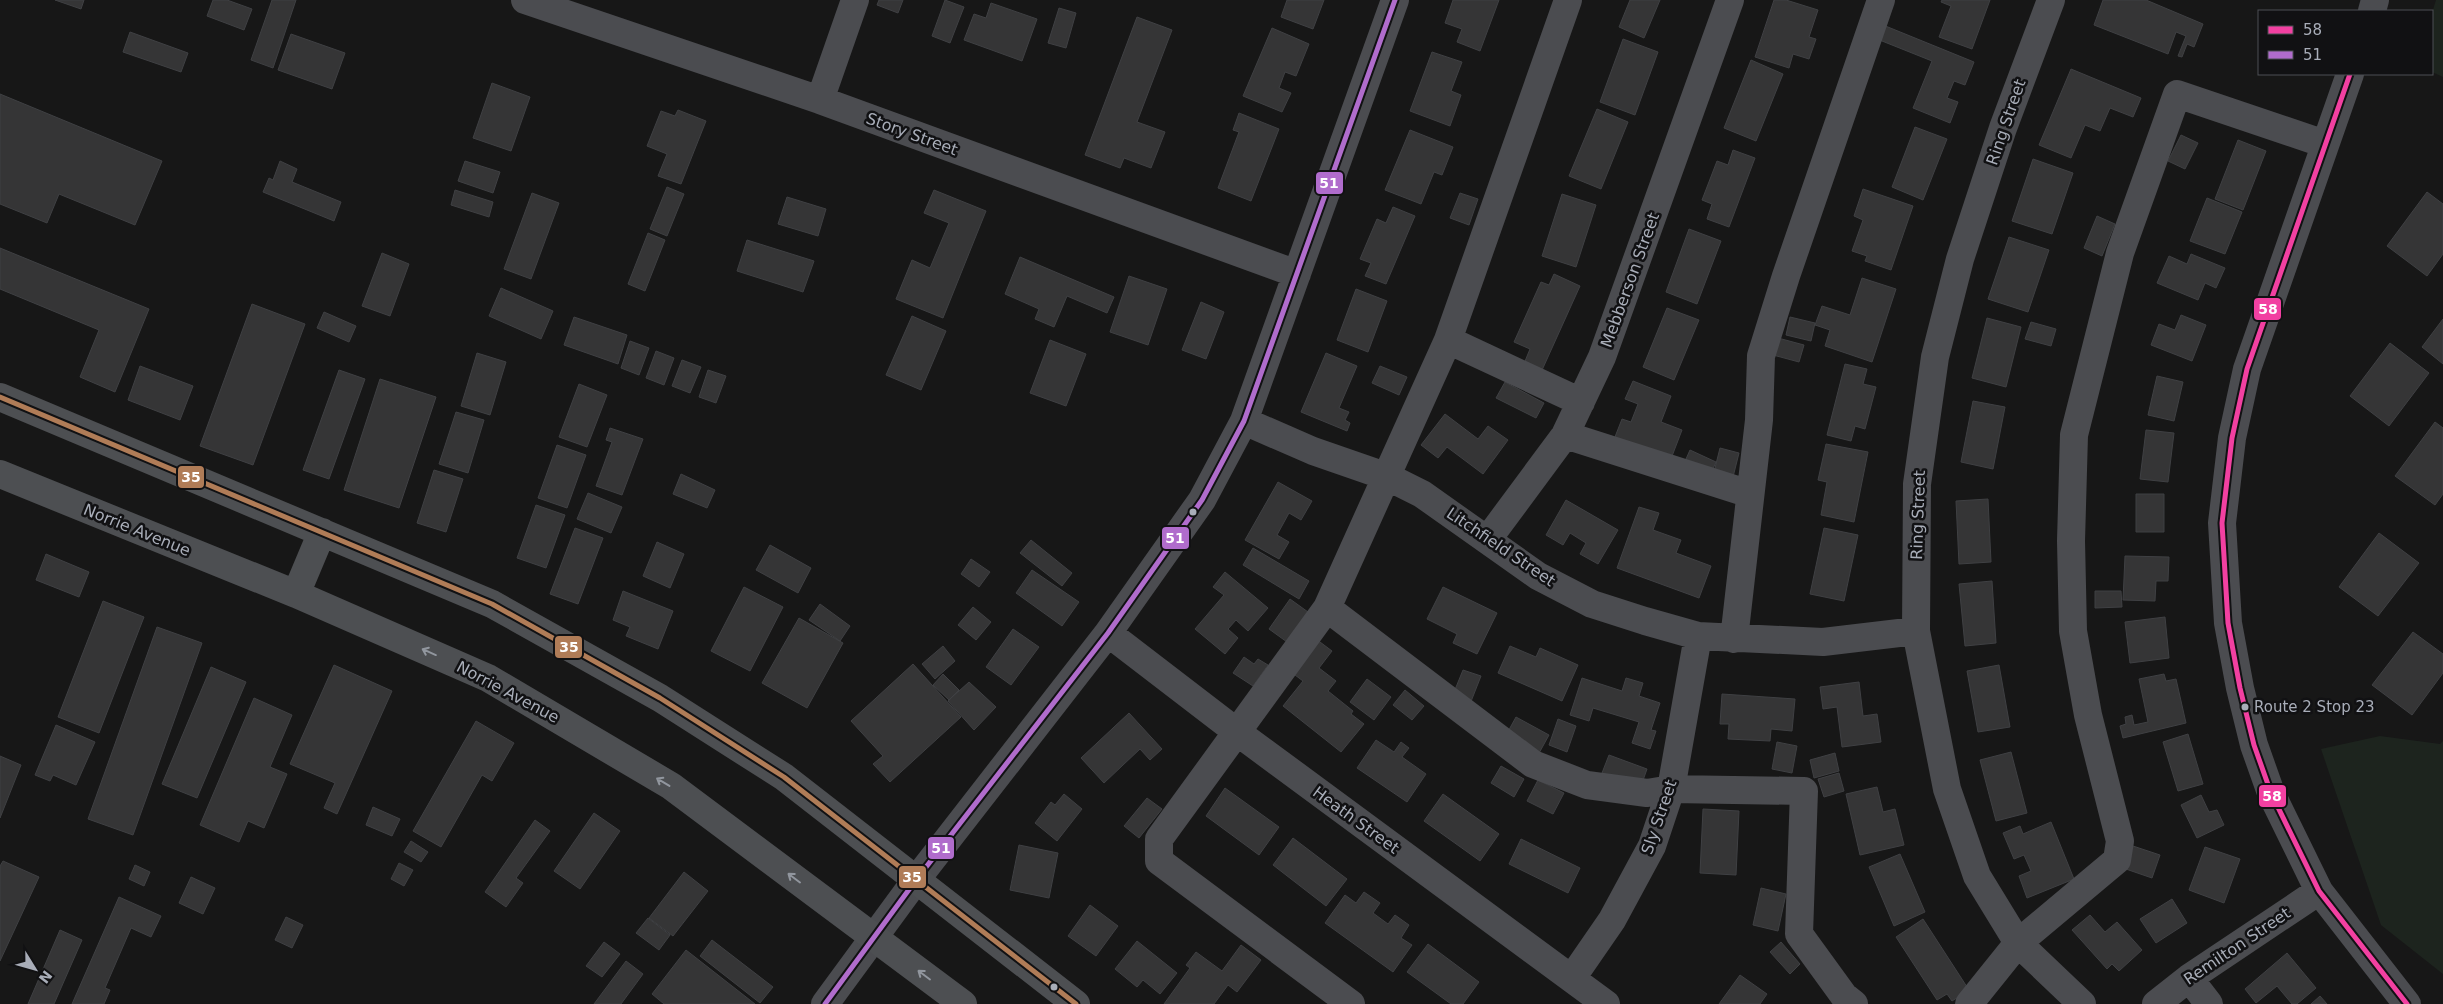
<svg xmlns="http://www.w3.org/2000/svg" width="2443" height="1004" font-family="'DejaVu Sans',sans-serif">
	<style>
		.green { fill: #1d241e }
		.building { fill: #353536; stroke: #3f4043 }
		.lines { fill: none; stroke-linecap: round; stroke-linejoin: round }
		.minor { stroke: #4b4c50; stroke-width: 28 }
		.major { stroke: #4d4f52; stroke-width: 28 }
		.bus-1-casing { stroke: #111113; stroke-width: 9 }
		.bus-2-casing { stroke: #111113; stroke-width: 9 }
		.bus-3-casing { stroke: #111113; stroke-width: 9 }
		.bus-1 { stroke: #f240a1; stroke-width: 5 }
		.bus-2 { stroke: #b06ccc; stroke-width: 5 }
		.bus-3 { stroke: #b07c57; stroke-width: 5 }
		.oneway { stroke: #91969e }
		.bus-dot { fill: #a8adb8; stroke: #111113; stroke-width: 2 }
		.labels { text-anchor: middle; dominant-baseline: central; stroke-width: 5; stroke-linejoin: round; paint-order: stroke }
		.bus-label { font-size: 15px; fill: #a8adb8; stroke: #111113; text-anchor: start }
		.street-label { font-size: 16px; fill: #a8adb8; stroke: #111113 }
		.line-badge { stroke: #111113; stroke-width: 2 }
		.badge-label { font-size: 14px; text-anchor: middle; font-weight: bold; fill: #fff }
	</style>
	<rect width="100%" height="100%" fill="#171717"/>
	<path class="green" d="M2436,0H2443V77L2432,72V13Z
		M2380,736L2440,744L2443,741V974L2381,925L2321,749Z"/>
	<path class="building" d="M55,0H84L81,9Z
		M213,0H227L252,9L244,30L207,16Z
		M272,0H296L273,68L251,60Z
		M879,0H903L898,13L877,5Z
		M945,0L964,7L950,43L932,36Z
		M1287,0H1324L1313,29L1281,17Z
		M1453,0H1499L1480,51L1457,42L1462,29L1445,23Z
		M1630,0H1660L1644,38L1619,27Z
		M1774,0H1786L1818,10L1809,37L1816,39L1809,59L1793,54L1789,68L1755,57Z
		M1942,0H1990L1972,49L1939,37L1951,6L1941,2Z
		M2103,0H2146L2203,24L2194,47L2187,44L2182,57L2178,56L2186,36L2176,32L2168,54L2094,25Z
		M991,3L1037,19L1022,61L964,40L974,14L986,18Z
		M1059,8L1076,13L1066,48L1048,43Z
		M1137,17L1172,30L1137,122L1165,132L1151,168L1124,158L1120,168L1085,155Z
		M1883,25L1974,62L1965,85L1954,81L1947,98L1958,102L1950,123L1913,108L1932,61L1877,39Z
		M1272,28L1309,44L1296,76L1285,72L1279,88L1291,93L1282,112L1243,96Z
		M130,32L188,53L181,72L123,52Z
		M291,34L345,53L332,89L278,70Z
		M1623,39L1658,52L1635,115L1600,102Z
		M1432,52L1462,62L1451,91L1461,95L1450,126L1410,111Z
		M1751,60L1783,74L1756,141L1724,128Z
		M2071,69L2141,98L2133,117L2110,108L2100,131L2085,125L2071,158L2039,145Z
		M492,83L530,97L511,151L473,138Z
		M0,94L162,161L135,225L59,194L47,223L0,204Z
		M1597,109L1628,122L1601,189L1569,176Z
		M678,110L706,121L681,184L658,176L667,154L647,146L661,111L675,116Z
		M1239,113L1279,129L1251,201L1218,188L1239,132L1233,130Z
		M1915,127L1947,139L1923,200L1892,187Z
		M1410,130L1453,147L1442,175L1434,172L1421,204L1385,190Z
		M2181,135L2198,143L2185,169L2168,161Z
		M2238,140L2266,151L2243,210L2215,199Z
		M1733,150L1755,158L1729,227L1707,219L1712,204L1702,200L1717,161L1728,165Z
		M2033,159L2073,173L2052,234L2012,221Z
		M280,161L297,169L292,182L341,202L334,221L263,192L269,178L273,180Z
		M465,161L500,172L493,193L458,181Z
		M667,187L684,194L667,236L650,229Z
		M1863,189L1913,206L1891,270L1865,261L1867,256L1852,251L1863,220L1854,216Z
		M455,190L493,202L489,217L451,205Z
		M934,190L986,211L943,318L896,299L912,260L930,268L949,223L924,213Z
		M2427,192L2443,204V254L2427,276L2387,246Z
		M532,193L559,203L531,279L504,269Z
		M1460,193L1478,199L1469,225L1450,218Z
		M1562,194L1596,205L1576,267L1542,256Z
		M787,197L826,209L818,236L778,224Z
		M2207,198L2242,212L2225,254L2190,241Z
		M1393,207L1415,216L1386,284L1365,276L1371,263L1360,259L1377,219L1386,223Z
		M2097,216L2115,224L2102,256L2084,248Z
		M1689,229L1721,241L1697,304L1666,292Z
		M648,233L665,240L645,291L628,284Z
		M2009,237L2049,250L2028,312L1988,299Z
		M747,240L814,261L803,292L737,271Z
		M0,248L149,309L115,392L80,377L99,330L0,289Z
		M382,253L409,264L390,316L362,306Z
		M2191,254L2225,268L2216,288L2205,283L2198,300L2157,283L2169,256L2187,264Z
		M1020,257L1114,297L1107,313L1067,296L1054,327L1035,319L1039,309L1005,294Z
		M1554,274L1580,286L1538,379L1521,371L1530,349L1514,342L1541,282L1549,285Z
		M1129,276L1167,289L1148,345L1110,332Z
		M1862,278L1896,289L1872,362L1825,346L1830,330L1815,325L1822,306L1850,315Z
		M501,288L553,311L541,339L489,316Z
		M1356,289L1387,301L1368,352L1337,340Z
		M1201,302L1224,312L1206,359L1182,350Z
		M252,304L305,324L253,465L200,446Z
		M1667,308L1699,320L1674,380L1643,367Z
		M324,312L356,326L349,342L317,328Z
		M2181,315L2206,325L2192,361L2151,345L2159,324L2175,330Z
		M912,316L946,331L921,390L886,375Z
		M574,317L627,335L618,364L564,345Z
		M1790,317L1815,323L1811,341L1786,335Z
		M1987,318L2021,327L2006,387L1972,378Z
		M2443,319V364L2422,347Z
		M2031,322L2056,329L2051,346L2025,339Z
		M1778,338L1804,345L1799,362L1773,355Z
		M1050,340L1086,354L1066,406L1030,393Z
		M630,341L649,348L639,375L621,368Z
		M2390,343L2429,373L2389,426L2350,396Z
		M656,351L674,358L664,385L646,378Z
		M477,353L506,362L490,415L461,406Z
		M1326,353L1357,366L1339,408L1349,412L1345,420L1350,423L1347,431L1301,412Z
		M682,360L701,367L690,393L672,386Z
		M1845,364L1867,369L1863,384L1876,387L1865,429L1855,426L1851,441L1827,435Z
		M140,366L193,386L180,420L128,400Z
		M1380,366L1407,377L1399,395L1372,383Z
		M339,370L365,379L329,479L303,470Z
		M708,370L726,376L716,403L699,397Z
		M2157,376L2183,382L2174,421L2148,415Z
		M380,379L436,397L399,508L344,490Z
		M1633,381L1671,396L1661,422L1682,430L1669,464L1613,442L1622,419L1631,422L1638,404L1625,399Z
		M1505,382L1544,403L1536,418L1496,398Z
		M579,384L607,395L587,447L559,437Z
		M1973,401L2005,407L1993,469L1961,462Z
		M456,412L484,420L468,473L439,464Z
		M1445,414L1478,439L1488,426L1508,440L1483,474L1447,447L1438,458L1421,445Z
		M2435,422L2443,428V494L2435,505L2395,476Z
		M610,428L643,439L622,495L596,486L612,442L606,440Z
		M2146,430L2174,433L2168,482L2140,479Z
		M1826,444L1868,452L1854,522L1821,515L1827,482L1818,480Z
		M557,445L586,455L567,508L538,498Z
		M1720,448L1739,453L1732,481L1713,476Z
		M1690,450L1716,462L1708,480L1682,468Z
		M434,470L463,479L446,532L417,523Z
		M681,474L715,490L707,508L673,494Z
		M1278,482L1312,501L1301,520L1289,513L1277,535L1289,542L1279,559L1245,540Z
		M588,493L622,507L611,533L577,519Z
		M2136,494H2164V532H2136Z
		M1988,499L1991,562L1959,564L1956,501Z
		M1566,500L1618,530L1598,564L1580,554L1586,543L1570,533L1563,545L1546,535Z
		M536,505L565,515L546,568L517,558Z
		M1639,507L1659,513L1653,530L1681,540L1676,553L1711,566L1699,598L1617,568Z
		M575,528L603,538L578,604L550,594Z
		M1824,528L1858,535L1844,601L1810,594Z
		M2379,533L2419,563L2378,616L2339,587Z
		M1031,540L1072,573L1062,586L1020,553Z
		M657,542L684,554L670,588L643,576Z
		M770,545L811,568L798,593L756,570Z
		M1253,548L1309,581L1299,599L1243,565Z
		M46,554L89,572L79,597L36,580Z
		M2125,556L2169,557L2168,581H2156L2155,601L2123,600Z
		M971,559L990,572L979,587L961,574Z
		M1032,570L1079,602L1062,626L1016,593Z
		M1225,572L1268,608L1248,631L1236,620L1228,629L1238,638L1225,654L1195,629L1224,595L1213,587Z
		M1992,581L1996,643L1965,646L1959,584Z
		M744,587L783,607L750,671L711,651Z
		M1443,587L1497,613L1477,654L1453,643L1457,634L1427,619Z
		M623,591L673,611L658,649L626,636L630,627L613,620Z
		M2095,591H2121L2122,607L2095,608Z
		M1290,599L1308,612L1287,642L1269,629Z
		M103,601L144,617L99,733L58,717Z
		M820,604L850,626L840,641L809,620Z
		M973,607L991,622L976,640L958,625Z
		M2165,617L2169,658L2130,663L2125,622Z
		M799,618L843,643L807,708L762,683Z
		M157,627L202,643L133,835L88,819Z
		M1013,629L1039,647L1011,685L986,667Z
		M2413,632L2443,654V673L2412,715L2372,685Z
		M1316,639L1332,651L1319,668L1336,681L1328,691L1353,711L1351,714L1364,724L1341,752L1283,706L1303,681L1291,672Z
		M943,646L955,661L935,679L922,664Z
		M1510,646L1536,657L1540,648L1578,665L1562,701L1498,673Z
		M1244,657L1254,664L1258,659L1268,665L1253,686L1233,673Z
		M913,664L961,717L890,782L873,764L883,756L851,721Z
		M334,665L392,691L337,814L324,808L335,783L290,764Z
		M1999,665L2010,727L1978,732L1967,671Z
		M211,667L246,682L197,798L162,784Z
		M1463,670L1481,676L1470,704L1452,697Z
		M943,674L959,690L949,700L933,685Z
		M2164,674L2166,681L2176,679L2186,723L2123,738L2120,726L2126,724L2125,717L2132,715L2134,725L2148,722L2139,679Z
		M1582,678L1622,691L1626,678L1643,683L1639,696L1660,703L1651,730L1656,731L1650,749L1632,743L1639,722L1593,708L1589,721L1570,715Z
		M1367,679L1391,697L1374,720L1350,702Z
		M969,682L996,707L974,730L948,701Z
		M1859,682L1863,716L1877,714L1881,742L1842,747L1837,707L1823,709L1820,687Z
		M1405,690L1424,706L1412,720L1393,705Z
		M1722,694L1795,699L1792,731L1771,729L1770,741L1728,739L1729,724H1720Z
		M254,698L292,715L270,767L287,774L264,828L248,821L239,842L200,825Z
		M1129,713L1162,749L1150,760L1140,749L1104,783L1081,758Z
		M1516,717L1549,735L1538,755L1505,737Z
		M1558,719L1576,726L1567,752L1549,745Z
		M476,721L514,743L492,781L482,775L441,847L413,831Z
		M56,725L95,742L76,785L53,775L50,781L35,775Z
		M2188,734L2203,784L2178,791L2163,742Z
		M1376,740L1394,752L1401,742L1409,748L1402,757L1426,774L1407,802L1357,768Z
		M1777,742L1797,746L1792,773L1772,769Z
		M2011,752L2027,813L1996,821L1980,760Z
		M1835,753L1839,771L1814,778L1810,760Z
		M1609,755L1647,769L1641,786L1602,773Z
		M0,756L21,765L0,818Z
		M1501,766L1524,779L1514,797L1491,783Z
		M1839,773L1844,791L1824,797L1818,779Z
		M1538,780L1564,793L1553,814L1527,801Z
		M1877,787L1883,812L1895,809L1904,845L1860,855L1846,794Z
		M1225,788L1279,827L1259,855L1206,816Z
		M1064,794L1082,809L1057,841L1035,823L1051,802L1055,805Z
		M1443,794L1499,834L1480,861L1424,821Z
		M2201,795L2209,812L2217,810L2224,825L2197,838L2181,805Z
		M1147,798L1162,809L1139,838L1124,826Z
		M373,807L400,819L392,836L366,825Z
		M1703,809L1739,811L1736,875L1700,873Z
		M594,813L620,831L580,889L554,871Z
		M535,820L550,831L516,878L523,883L506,907L485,892Z
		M2051,822L2074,879L2027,898L2019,876L2031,871L2024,855L2014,859L2003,833L2020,826L2023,834Z
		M1293,838L1347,879L1326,906L1273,865Z
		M1521,839L1580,868L1568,893L1509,864Z
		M411,841L428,852L421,862L404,852Z
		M2127,844L2160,855L2152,878L2120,867Z
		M1019,845L1058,853L1049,898L1010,890Z
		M2205,847L2240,859L2224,903L2189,890Z
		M1900,854L1925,912L1894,926L1869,867Z
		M3,861L39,877L0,961V866Z
		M399,863L413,870L404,886L391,879Z
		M135,865L150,872L144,886L129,879Z
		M684,872L708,891L673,936L649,918Z
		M191,877L215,888L203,914L179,903Z
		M1761,888L1786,894L1778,931L1753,925Z
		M1364,892L1380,903L1373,913L1388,924L1395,915L1409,925L1401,938L1412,945L1393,972L1325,923L1345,895L1356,903Z
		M119,897L161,916L151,937L131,928L105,988L110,990L104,1004H72Z
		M2172,899L2187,923L2156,943L2140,919Z
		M1090,905L1118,926L1096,956L1068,936Z
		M2090,915L2105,932L2117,922L2142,950L2119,971L2112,964L2107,969L2072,930Z
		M286,917L303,925L292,948L275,940Z
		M648,918L670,935L659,950L636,933Z
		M1923,919L1969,990L1952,1001L1947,994L1937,1000L1896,937Z
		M60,930L82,940L54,1004H28Z
		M712,940L773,987L760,1003L700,956Z
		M1137,941L1177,973L1160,994L1143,980L1137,987L1115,969Z
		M604,942L620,954L602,977L586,966Z
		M1781,942L1800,964L1790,974L1770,952Z
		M1428,944L1479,982L1463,1004H1451L1407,972Z
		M1241,945L1261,960L1237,992L1228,985L1214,1004H1164L1190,968L1186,965L1196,952L1222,971Z
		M686,950L755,1004H664L652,994Z
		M2287,953L2316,988L2297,1004H2292L2277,986L2256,1003L2245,989Z
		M626,961L643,974L621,1004H594Z
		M1740,975L1767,994L1760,1004H1719Z
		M2320,996L2327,1004H2311Z"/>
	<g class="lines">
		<path class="minor" d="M525,0L820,100L1297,274
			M2051,0L2003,128L1960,259L1935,357L1917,484L1916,631L1947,789L1977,876L2018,943L2082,1004
			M2372,11L2375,0
			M2350,74L2247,369L2232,438L2222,523L2228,623L2240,688L2254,745L2271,793L2319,891L2407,1004
			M820,100L855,0
			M1448,340L1581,402
			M1244,421L1313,451L1388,477L1422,494L1538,576L1592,604L1645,621L1698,636L1823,642L1916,631
			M1565,435L1750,494
			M1488,539L1565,435L1602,357L1730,0
			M1327,608L1533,764L1587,785L1647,793L1671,789L1804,791L1799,934L1844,996L1854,1004
			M1108,633L1237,732L1606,1004
			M1734,639L1759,420L1761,356L1786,276L1881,0
			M1572,978L1612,920L1652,846L1671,789L1698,636
			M2189,978L2209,1004
			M825,1004L916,880L1108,633L1202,500L1244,421L1395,0
			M1351,1004L1159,861V839L1327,608L1448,340L1568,0
			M1969,1004L2018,943L2117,860L2120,841L2088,715L2073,631L2071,541L2074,435L2120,253L2177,94L2325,144
			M2156,1004L2189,978L2319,891"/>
		<path class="major" d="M0,397L492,604L660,698L784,777L1076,1004
			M0,474L296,594L488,678L671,786L963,1004
			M296,594L322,532"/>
		<defs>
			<path id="bus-1" d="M2350,74L2247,369L2232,438L2222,523L2228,623L2240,688L2254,745L2271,793L2319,891L2407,1004"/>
			<path id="bus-2" d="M825,1004L916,880L1108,633L1202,500L1244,421L1395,0"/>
			<path id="bus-3" d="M0,397L492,604L660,698L784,777L1076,1004"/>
		</defs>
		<use href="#bus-1" class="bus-1-casing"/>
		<use href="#bus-2" class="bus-2-casing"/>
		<use href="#bus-3" class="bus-3-casing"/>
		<use href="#bus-1" class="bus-1"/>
		<use href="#bus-2" class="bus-2"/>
		<use href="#bus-3" class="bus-3"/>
	</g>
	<defs><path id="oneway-shaft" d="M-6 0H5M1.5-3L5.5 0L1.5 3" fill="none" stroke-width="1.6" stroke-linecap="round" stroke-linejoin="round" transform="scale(1.25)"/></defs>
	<g class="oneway">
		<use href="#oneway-shaft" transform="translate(429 652) rotate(-156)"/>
		<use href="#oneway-shaft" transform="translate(663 782) rotate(-149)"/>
		<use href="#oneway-shaft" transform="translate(794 878) rotate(-143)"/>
		<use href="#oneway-shaft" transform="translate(924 975) rotate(-143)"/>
	</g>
	<g class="bus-dot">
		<circle cx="1193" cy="512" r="4.5"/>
		<circle cx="2245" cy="707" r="4.5"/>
		<circle cx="1054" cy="987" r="4.5"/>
	</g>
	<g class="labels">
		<g class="bus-label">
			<text x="2254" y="707">Route 2 Stop 23</text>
		</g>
		<g class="street-label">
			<text transform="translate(2006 122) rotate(-71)">Ring Street</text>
			<text transform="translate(912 134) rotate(20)">Story Street</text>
			<text transform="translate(1630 280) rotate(-70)">Mebberson Street</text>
			<text transform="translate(1918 515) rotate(-88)">Ring Street</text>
			<text transform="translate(137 530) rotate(22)">Norrie Avenue</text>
			<text transform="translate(1501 547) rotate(34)">Litchfield Street</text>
			<text transform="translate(508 692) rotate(28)">Norrie Avenue</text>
			<text transform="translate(1659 817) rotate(-71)">Sly Street</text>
			<text transform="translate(1356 820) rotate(36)">Heath Street</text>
			<text transform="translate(2237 946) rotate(-34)">Remilton Street</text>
		</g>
	</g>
	<g class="line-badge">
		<rect x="1315" y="171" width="29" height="24" rx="5" fill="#b06ccc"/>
		<rect x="2253" y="297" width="29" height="24" rx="5" fill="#f240a1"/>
		<rect x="177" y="465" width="28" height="24" rx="5" fill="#b07c57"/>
		<rect x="1161" y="526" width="29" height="24" rx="5" fill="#b06ccc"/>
		<rect x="554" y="635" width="29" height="24" rx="5" fill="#b07c57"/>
		<rect x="2258" y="784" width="29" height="24" rx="5" fill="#f240a1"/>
		<rect x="927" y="836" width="28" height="24" rx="5" fill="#b06ccc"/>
		<rect x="898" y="865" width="29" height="24" rx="5" fill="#b07c57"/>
	</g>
	<g class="badge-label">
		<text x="1329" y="188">51</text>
		<text x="2268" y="314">58</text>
		<text x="191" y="482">35</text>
		<text x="1175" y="543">51</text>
		<text x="569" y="652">35</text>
		<text x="2272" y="801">58</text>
		<text x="941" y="853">51</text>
		<text x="912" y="882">35</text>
	</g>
	<rect x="2258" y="10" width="175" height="65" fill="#111113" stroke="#4d4f55"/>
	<rect x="2268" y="26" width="25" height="8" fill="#f240a1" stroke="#4d4f55"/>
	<text x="2303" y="35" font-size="15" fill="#a8adb8">58</text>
	<rect x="2268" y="51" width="25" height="8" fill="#b06ccc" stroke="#4d4f55"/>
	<text x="2303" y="60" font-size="15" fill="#a8adb8">51</text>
	<g transform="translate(35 969) rotate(127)" stroke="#111113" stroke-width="4" paint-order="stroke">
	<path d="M0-4L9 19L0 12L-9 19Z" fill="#a8adb8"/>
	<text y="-8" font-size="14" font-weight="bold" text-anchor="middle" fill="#a8adb8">N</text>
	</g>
</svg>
